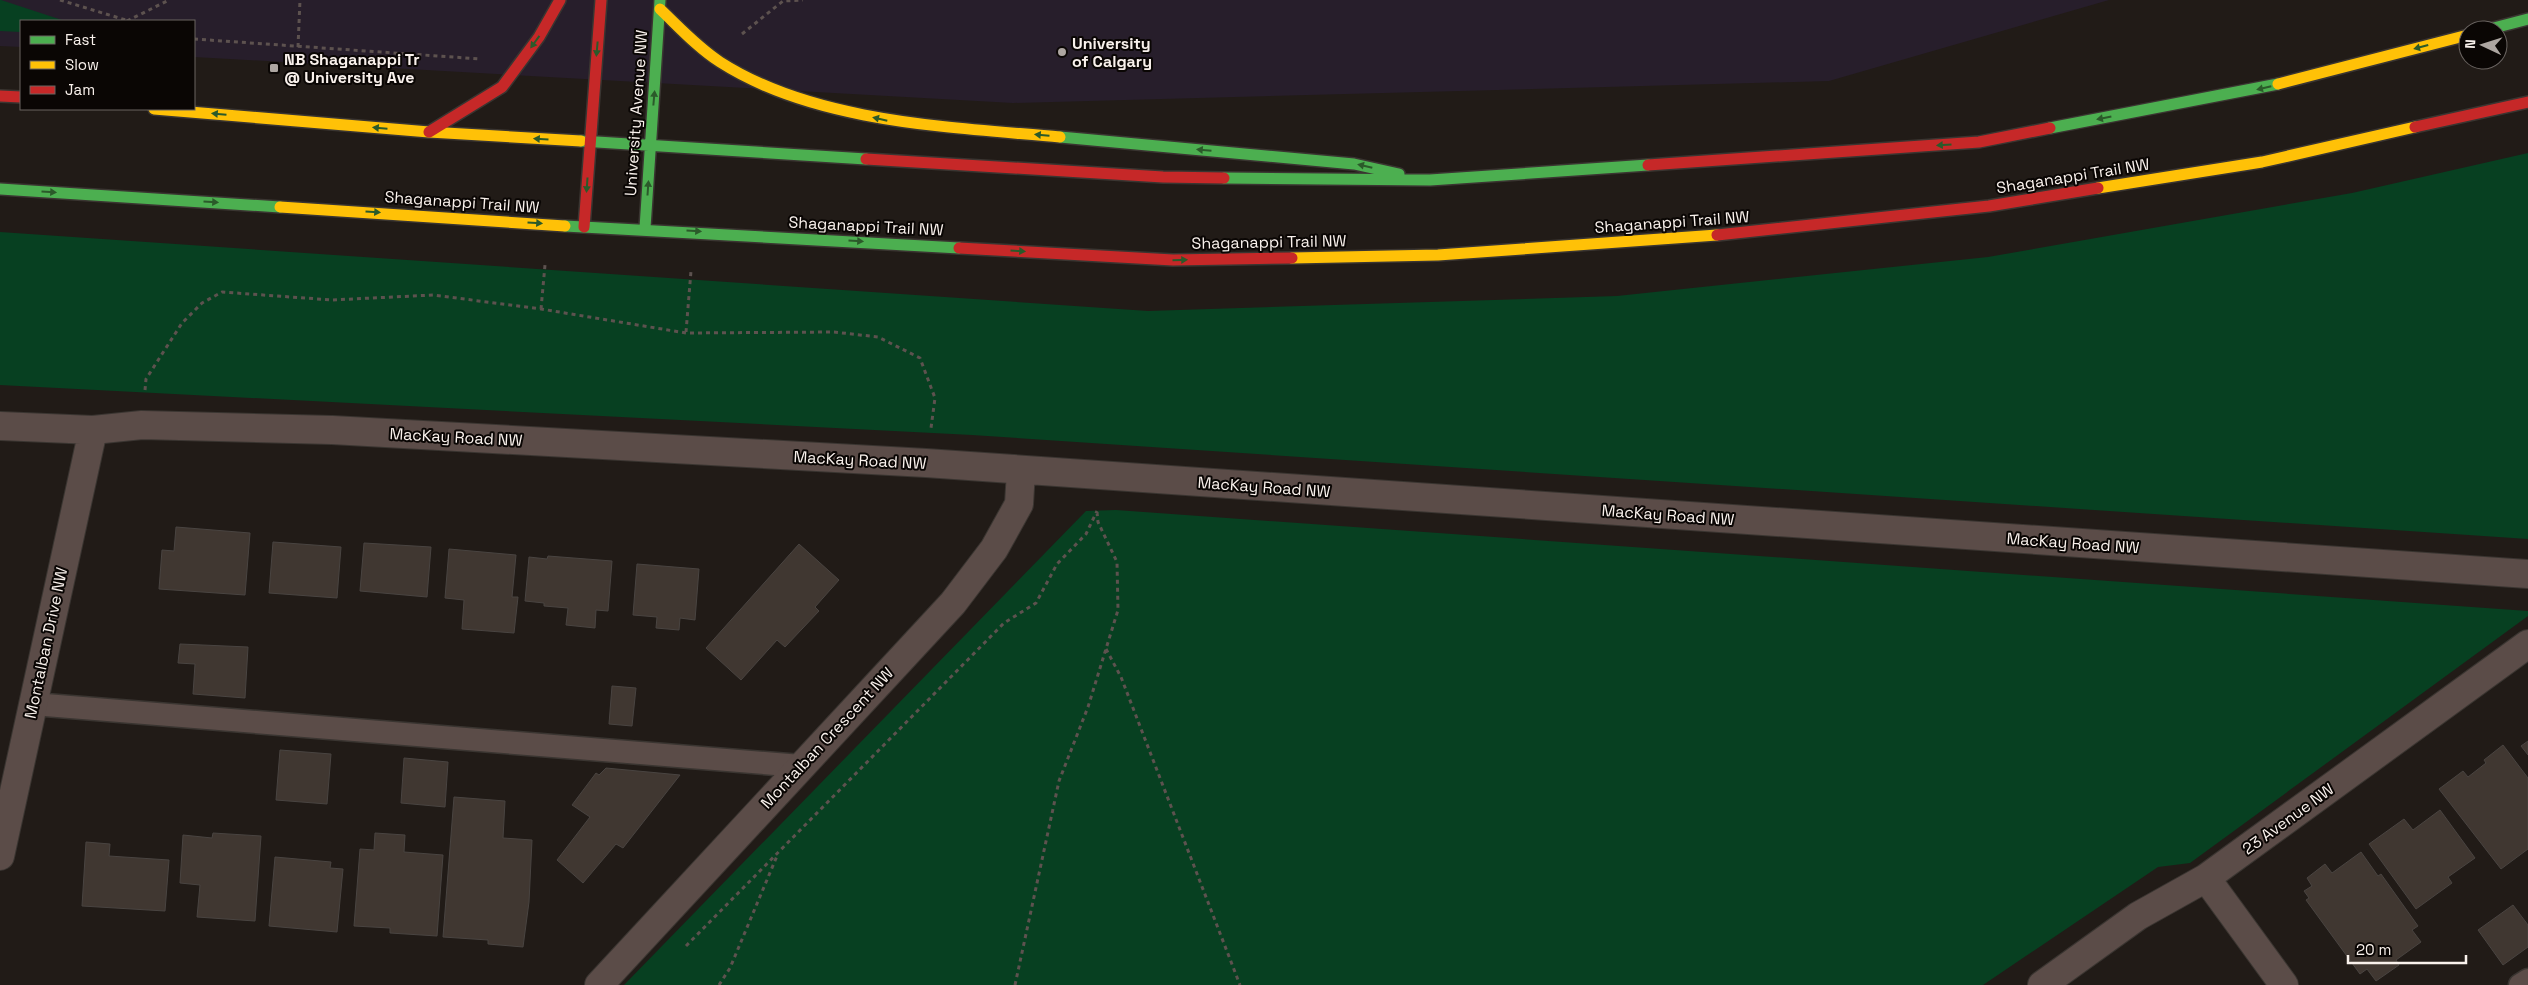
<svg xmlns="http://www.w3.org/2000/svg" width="2528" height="985" font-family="'Space Grotesk',sans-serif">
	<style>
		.education { fill: #271e2b }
		.green { fill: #074021 }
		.building { fill: #403731; stroke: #494441 }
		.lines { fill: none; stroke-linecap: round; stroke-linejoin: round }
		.lane-casing { stroke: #3a3531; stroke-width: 25 }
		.street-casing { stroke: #3a3531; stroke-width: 30 }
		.fast-casing { stroke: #3a3531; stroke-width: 14 }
		.slow-casing { stroke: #3a3531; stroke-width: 14 }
		.jam-casing { stroke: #3a3531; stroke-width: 14 }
		.path { stroke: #5d524f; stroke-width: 3; stroke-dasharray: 4 4; stroke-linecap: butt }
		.lane { stroke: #5b4c48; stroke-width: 22 }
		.street { stroke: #5b4c48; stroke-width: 28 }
		.fast { stroke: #4caf50; stroke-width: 11 }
		.slow { stroke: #ffc107; stroke-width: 11 }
		.jam { stroke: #c62828; stroke-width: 11 }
		.oneway { fill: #2b5a2a }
		.poi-dot { fill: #ada6a1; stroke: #0a0604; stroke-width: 2 }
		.labels { text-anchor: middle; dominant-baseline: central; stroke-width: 4; stroke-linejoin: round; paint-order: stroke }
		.poi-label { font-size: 16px; font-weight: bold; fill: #f9f1ec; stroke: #0a0604; text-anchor: start }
		.street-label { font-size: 16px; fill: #f9f1ec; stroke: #0a0604 }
	</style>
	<rect width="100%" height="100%" fill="#211b17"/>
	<path class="education" d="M0,0H2109L1829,81L1013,103L194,57V21H21V47L0,46Z"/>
	<path class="green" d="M0,0H1L65,21H21V32L0,31Z
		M2528,153V539L972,435L0,385V232L1148,311L1617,296L1988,257L2352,193Z
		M1116,510L2528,611V616L2190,863L2158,867L1983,985H624L1086,511Z"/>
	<path class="building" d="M176,527L250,533L245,595L159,589L162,550L174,551Z
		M273,542L341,547L337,598L269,593Z
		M364,543L431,547L427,597L360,591Z
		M799,544L839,580L815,607L819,611L785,647L777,640L741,680L706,648Z
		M449,549L516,555L512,597H518L514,633L462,629L464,600L445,598Z
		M548,556L612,561L608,611L596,610L595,628L566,625L568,608L544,606V603L525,601L529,557L547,559Z
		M637,564L699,569L695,620L680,618L679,630L656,628L657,617L633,615Z
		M180,644L248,647L245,698L193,694L195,664L178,663Z
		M612,686L636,688L632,726L609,724Z
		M2528,741V755L2521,746Z
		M2503,745L2528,778V849L2501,869L2439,789L2463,771L2468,777L2486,763L2484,760Z
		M280,750L331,754L327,804L276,800Z
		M404,758L448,762L445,807L401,803Z
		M606,768L680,775L623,848L616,844L583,883L557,860L590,817L572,805L596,773L599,775Z
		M454,797L505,801L503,838L532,840L529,902L523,947L488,944V940L443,937Z
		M2440,810L2475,858L2448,877L2452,883L2416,909L2369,844L2404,819L2413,830Z
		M213,833L261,836L255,921L197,917L200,885L180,883L183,835L212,838Z
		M375,833L405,835L404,852L443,855L437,936L390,933V928L354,926L360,849L374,850Z
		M86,842L110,844L109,856L169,860L165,911L82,906Z
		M2361,852L2378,876L2381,874L2418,926L2412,930L2421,942L2396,960L2399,965L2376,981L2367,969L2360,974L2306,900L2309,898L2304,891L2312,886L2307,878L2325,864L2332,873Z
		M275,857L331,862L330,868L343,869L337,932L269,926Z
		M2513,905L2528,925V947L2503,965L2478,930Z"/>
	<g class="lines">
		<defs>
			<path id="lane" d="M33,704L801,766
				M2520,985L2528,980"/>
			<path id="street" d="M0,426L93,430L142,425L332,430L926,463L2528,574
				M0,856L93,430
				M2206,878L2284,985
				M599,985L953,603L994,549L1019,504L1021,471
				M2042,985L2138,916L2206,878L2528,644"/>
			<path id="fast" d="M2486,30L2528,19
				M2050,128L2278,84
				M1060,137L1354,164L1399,174
				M581,141L866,159
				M1224,178L1430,180L1648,165
				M0,189L280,207
				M565,226L959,248
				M645,228L660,0"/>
			<path id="slow" d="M660,9C679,27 697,47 720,62C815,123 951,127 1060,137
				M2278,84L2468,35
				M154,109L429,132L581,141
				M2098,188L2262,162L2415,127
				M280,207L565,226
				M1292,258L1438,255L1717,235"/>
			<path id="jam" d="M0,96L21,97
				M2415,127L2528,102
				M429,132L502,87L539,37L560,0
				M866,159L1163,177L1224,178
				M1648,165L1979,142L2050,128
				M584,227L601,0
				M1717,235L1989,206L2098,188
				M959,248L1173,260L1292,258"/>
		</defs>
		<use href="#lane" class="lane-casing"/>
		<use href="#street" class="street-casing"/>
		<use href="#fast" class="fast-casing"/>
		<use href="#slow" class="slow-casing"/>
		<use href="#jam" class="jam-casing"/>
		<path class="path" d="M60,0L129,21
			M127,21L169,0
			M742,34L783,1L803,0
			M194,39L481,59
			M298,47L300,0
			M541,309L545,265
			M686,332L691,271
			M145,390L146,379L182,323L202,303L222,292L332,300L433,295L541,309L686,333L834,332L878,337L920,358L935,398L931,428
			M1106,649L1121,677L1240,985
			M686,946L1004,623L1036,603L1057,564L1086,534L1097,511
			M719,985L730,968L777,856
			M1015,985L1059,781L1088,707L1118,610L1117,562L1098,522L1097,512"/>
		<use href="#lane" class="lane"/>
		<use href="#street" class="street"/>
		<use href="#fast" class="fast"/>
		<use href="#slow" class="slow"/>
		<use href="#jam" class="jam"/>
	</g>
	<defs><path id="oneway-solid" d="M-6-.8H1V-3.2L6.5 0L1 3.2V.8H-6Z" transform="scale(1.25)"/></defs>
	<g class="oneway">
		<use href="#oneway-solid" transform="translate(535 42) rotate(126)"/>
		<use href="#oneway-solid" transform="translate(2421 47) rotate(165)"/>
		<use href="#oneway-solid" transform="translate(597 49) rotate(95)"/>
		<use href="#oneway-solid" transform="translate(2264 88) rotate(167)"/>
		<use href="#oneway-solid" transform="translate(654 98) rotate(-85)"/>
		<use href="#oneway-solid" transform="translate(219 114) rotate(-175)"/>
		<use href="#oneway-solid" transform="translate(2104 118) rotate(169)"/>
		<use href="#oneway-solid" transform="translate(880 119) rotate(-167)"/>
		<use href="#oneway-solid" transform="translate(380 128) rotate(-175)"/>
		<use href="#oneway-solid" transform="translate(1042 135) rotate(-175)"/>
		<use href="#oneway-solid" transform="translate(541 139) rotate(-176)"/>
		<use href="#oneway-solid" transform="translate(1944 145) rotate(176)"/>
		<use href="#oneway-solid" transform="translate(1204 150) rotate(-175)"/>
		<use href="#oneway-solid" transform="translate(1365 166) rotate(-167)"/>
		<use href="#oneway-solid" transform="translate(587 185) rotate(94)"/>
		<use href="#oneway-solid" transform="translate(648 188) rotate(-86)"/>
		<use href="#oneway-solid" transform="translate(49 192) rotate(3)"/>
		<use href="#oneway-solid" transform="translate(211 202) rotate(3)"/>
		<use href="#oneway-solid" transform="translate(373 212) rotate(4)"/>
		<use href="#oneway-solid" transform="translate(535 223) rotate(4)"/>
		<use href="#oneway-solid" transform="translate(694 231) rotate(3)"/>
		<use href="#oneway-solid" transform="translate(856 241) rotate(3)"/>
		<use href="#oneway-solid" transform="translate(1018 251) rotate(3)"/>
		<use href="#oneway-solid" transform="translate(1180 260) rotate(-1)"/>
	</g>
	<g class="poi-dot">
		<circle cx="1062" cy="52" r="5"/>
		<rect x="269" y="63" width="10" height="10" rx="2.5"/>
	</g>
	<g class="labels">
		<g class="poi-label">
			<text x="1072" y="43">University<tspan x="1072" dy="18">of Calgary</tspan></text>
			<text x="284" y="59">NB Shaganappi Tr<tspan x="284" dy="18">@ University Ave</tspan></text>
		</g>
		<g class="street-label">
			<text transform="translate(636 113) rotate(-86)">University Avenue NW</text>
			<text transform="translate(2073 176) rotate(-9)">Shaganappi Trail NW</text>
			<text transform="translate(462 202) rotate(4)">Shaganappi Trail NW</text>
			<text transform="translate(1672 222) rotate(-4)">Shaganappi Trail NW</text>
			<text transform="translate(866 226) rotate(3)">Shaganappi Trail NW</text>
			<text transform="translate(1269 242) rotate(-1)">Shaganappi Trail NW</text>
			<text transform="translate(456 437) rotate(3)">MacKay Road NW</text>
			<text transform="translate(860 460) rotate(3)">MacKay Road NW</text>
			<text transform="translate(1264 487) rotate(4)">MacKay Road NW</text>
			<text transform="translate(1668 515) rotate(4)">MacKay Road NW</text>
			<text transform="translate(2073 543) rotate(4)">MacKay Road NW</text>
			<text transform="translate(46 643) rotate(-78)">Montalban Drive NW</text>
			<text transform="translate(827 738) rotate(-47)">Montalban Crescent NW</text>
			<text transform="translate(2288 819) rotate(-36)">23 Avenue NW</text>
		</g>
	</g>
	<rect x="20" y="20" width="175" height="90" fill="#0a0604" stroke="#6a6461"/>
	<rect x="30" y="36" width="25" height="8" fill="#4caf50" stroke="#6a6461"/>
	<text x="65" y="45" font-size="15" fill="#f9f1ec">Fast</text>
	<rect x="30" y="61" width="25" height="8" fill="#ffc107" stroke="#6a6461"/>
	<text x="65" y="70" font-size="15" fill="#f9f1ec">Slow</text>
	<rect x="30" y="86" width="25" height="8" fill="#c62828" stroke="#6a6461"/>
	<text x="65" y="95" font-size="15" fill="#f9f1ec">Jam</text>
	<g transform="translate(2483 45) rotate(274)"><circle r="24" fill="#0a0604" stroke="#6a6461"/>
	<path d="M0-4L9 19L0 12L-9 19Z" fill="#ada6a1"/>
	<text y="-8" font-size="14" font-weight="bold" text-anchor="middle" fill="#f9f1ec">N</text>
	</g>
	<path d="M2348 955v8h118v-8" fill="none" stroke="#f9f1ec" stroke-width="2.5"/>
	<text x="2356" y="955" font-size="15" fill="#f9f1ec" stroke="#0a0604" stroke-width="4" paint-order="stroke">20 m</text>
</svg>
